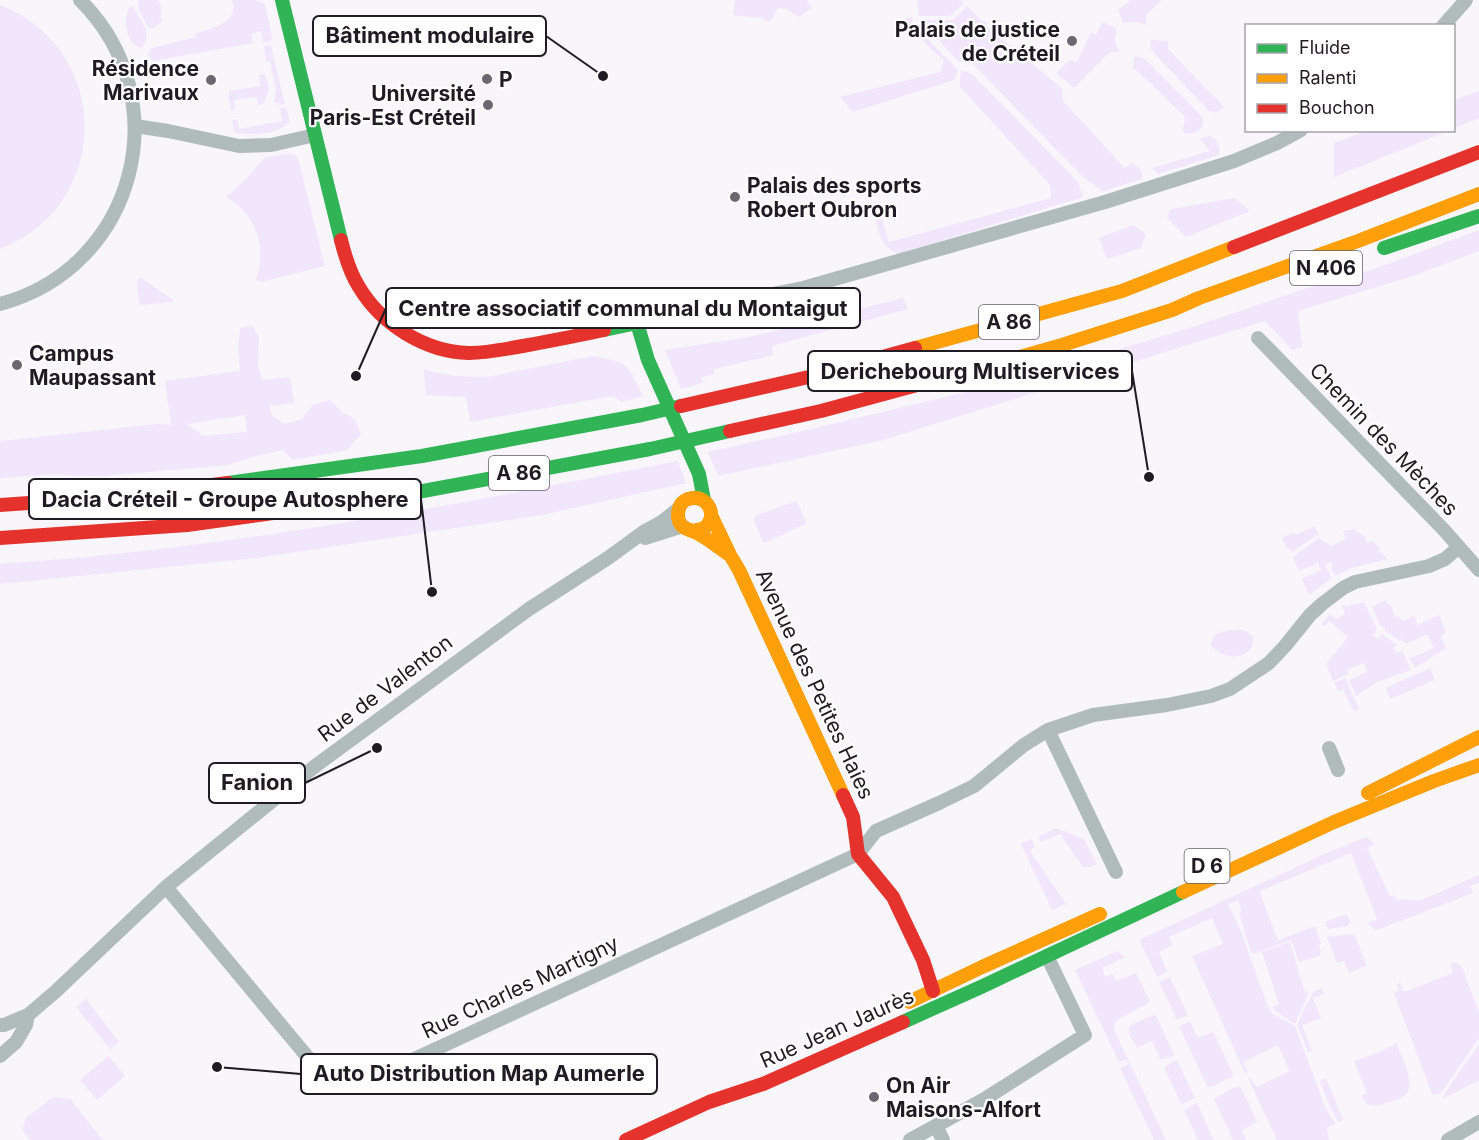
<svg xmlns="http://www.w3.org/2000/svg" width="1479" height="1140" font-family="Inter,sans-serif">
	<style>
		.green { fill: #f1e6fc; fill-rule: evenodd }
		.lines { fill: none; stroke-linecap: round; stroke-linejoin: round }
		.street { stroke: #b0bcbb; stroke-width: 14 }
		.fast { stroke: #30b455; stroke-width: 14 }
		.slow { stroke: #ff9f0a; stroke-width: 14 }
		.jam { stroke: #e5322d; stroke-width: 14 }
		.poi-dot { fill: #6b676e; stroke: #fff; stroke-width: 2 }
		.labels { text-anchor: middle; dominant-baseline: central; stroke-width: 4.5; stroke-linejoin: round; paint-order: stroke }
		.shield { fill: #fff; stroke: #625f64; stroke-width: 1.5 }
		.shield-label { font-size: 20px; font-weight: bold; fill: #1f1b22 }
		.poi-label { font-size: 21px; font-weight: bold; fill: #1f1b22; stroke: #fff; text-anchor: start }
		.street-label { font-size: 21px; fill: #1f1b22; stroke: #fff }
		.leader { fill: none; stroke: #1f1b22; stroke-width: 2 }
		.callout-dot { fill: #1f1b22; stroke: #fff; stroke-width: 2 }
		.callout { fill: #fff; stroke: #1f1b22; stroke-width: 2 }
		.callout-label { font-size: 22px; text-anchor: middle; font-weight: bold; fill: #1f1b22 }
	</style>
	<rect width="100%" height="100%" fill="#f8f5fb"/>
	<path class="green" d="M139,0H158C164,10 159,12 162,21L154,28H149C144,19 136,10 139,0Z
		M232,0H255L265,4L272,37L271,41L263,43L261,31L251,34L253,43L153,61L148,56L149,50L152,48L196,37L195,34C212,28 240,23 232,0Z
		M735,0H807L812,8L799,17L786,9L778,8L770,22L760,18L733,15Z
		M918,0H961L964,3L950,16H919L917,3Z
		M1129,0H1162L1146,15V25L1137,22L1123,23L1118,10L1129,2Z
		M0,5C113,49 113,205 0,249Z
		M130,6L133,7C140,20 155,35 141,48C126,44 122,18 130,6Z
		M967,6L983,22L984,21L987,23L986,25L993,32L1062,88L1063,101L1125,168L1133,163L1142,171V179L1103,191L1084,178L972,63L958,61L924,25L922,20H953Z
		M912,17L913,24L958,70L954,80L853,112L840,97L940,72L944,61L911,29L904,35L899,31L900,29L905,30L907,23L903,21L904,19Z
		M1103,22L1117,29C1114,39 1114,43 1120,52H1110L1074,88L1056,73L1070,60L1077,62L1091,32L1096,35Z
		M1151,40L1168,41V49L1224,107L1216,113L1209,111L1154,53L1151,48Z
		M269,45L271,46L285,104L279,105V103H274L276,91L270,61H266L264,46Z
		M1134,57H1140L1146,60L1203,118C1206,129 1194,136 1184,133L1183,131L1185,117L1141,74L1133,68Z
		M961,71L967,72L973,75L1078,182L1083,197L898,254C881,247 879,233 875,217L881,215L889,242L1051,198L1050,185L960,87V80Z
		M264,74L266,76L269,90L264,103L258,106L257,97L234,100L235,110L231,111L228,95H230L229,91L260,86L259,75Z
		M1479,91V118L1454,128V100Z
		M286,107L290,121C278,136 253,134 236,133L234,130L232,120L237,119L239,129L282,121L280,108Z
		M1369,130H1448V131L1334,177V143Z
		M1209,136C1218,138 1220,147 1219,155L1158,174L1152,168L1210,151L1200,139Z
		M286,154L295,155L298,158L325,266L261,282L256,280C267,247 257,215 226,197L247,178L264,158Z
		M1235,198L1250,211L1186,237L1167,218L1171,209Z
		M1133,225L1146,234L1141,248L1107,259L1099,238Z
		M1479,230V251L1413,276L1298,311L1302,347L1292,350L1265,321L883,440L718,476L708,452L803,431L983,388L1040,370L1080,361L1196,326L1304,289L1377,268Z
		M140,278L143,279L173,300V302L142,305L139,303L137,282L138,279Z
		M903,298L908,309L772,346L773,355L714,369V374L701,378L703,383L681,389L665,350L750,337Z
		M252,326L259,336L258,366L262,380L290,377L294,403L269,406L272,416L285,424L302,419L313,405L330,400L342,412L355,419L361,434L347,450L293,460L283,450L255,456L229,465L103,476L43,475L0,478V441L157,424L171,425L165,381L240,371L238,349L240,328ZM245,415L247,432L203,436L187,424Z
		M593,356C630,363 627,363 643,396L622,402L613,396L470,422L466,397L426,395L424,370L454,376L487,377Z
		M678,461L686,483L542,515L257,558L0,584V564C228,549 454,505 678,461Z
		M796,501L798,504L806,522L805,524L767,542H763L754,521L755,516Z
		M1315,526L1318,534L1292,552L1289,548L1287,549L1282,538L1294,532L1295,535Z
		M1353,529L1367,538L1365,539L1367,543L1372,541L1380,548L1379,550L1388,559L1351,568L1335,576L1331,568L1333,567L1330,562L1325,565L1332,578L1309,595L1302,579L1321,570L1317,561L1316,564L1299,571L1293,557L1319,538L1331,546L1346,539L1343,531Z
		M1386,600L1388,605L1390,604L1395,617L1399,616L1402,621L1414,616L1418,625L1439,615L1446,632L1441,636L1446,648L1415,668L1409,657H1414L1434,648L1427,634L1406,644L1401,639L1400,641L1385,631V629L1380,625L1372,607Z
		M1364,602L1377,629L1373,635L1378,639L1382,634L1397,645L1393,649L1398,653L1402,650L1411,670L1377,682L1356,696L1349,680L1367,672L1364,663L1347,670L1348,674L1333,681L1326,664L1348,637L1329,621L1324,626L1321,624L1330,614L1336,619L1345,614L1342,605L1348,606Z
		M1232,630C1235,630 1239,629 1242,630C1270,637 1241,674 1211,646C1211,634 1222,631 1232,630Z
		M1430,668L1435,680L1390,699L1386,688Z
		M1345,678L1359,709L1354,712L1343,689L1338,691L1334,683Z
		M1056,828L1084,839L1097,864L1090,867H1083L1060,834L1041,842L1038,837Z
		M1366,837L1375,844L1367,848L1390,896L1394,895L1397,901L1404,899L1419,901L1479,875V882L1470,886L1473,893L1380,929L1375,930L1367,923L1377,919L1351,853L1260,891L1264,904L1278,940L1315,926L1321,944L1319,945L1321,953L1319,956L1299,962L1291,940L1254,954L1251,952L1239,913L1242,911L1238,900L1228,904L1241,931L1268,1007L1273,1014L1295,1026L1325,1107L1335,1124L1326,1128L1330,1140H1277L1248,1078L1250,1077L1256,1087L1290,1071L1278,1045L1243,1062L1248,1072L1245,1073L1192,956L1223,944L1212,918L1169,937L1173,945L1159,952L1167,971L1157,977L1140,942L1141,939L1322,855Z
		M1031,839L1035,846L1030,851L1066,904L1052,910L1021,844Z
		M1347,914L1350,922L1348,926L1328,929L1325,922Z
		M1351,934L1355,936L1356,938L1366,964V966L1349,973L1344,961L1337,963L1327,937Z
		M1290,942L1305,993L1309,992L1295,1024L1274,1010L1272,1007L1279,1004L1262,952Z
		M1118,951L1125,957L1102,968L1105,977L1113,974L1116,981L1136,973L1150,1002L1119,1019L1115,1023L1114,1030L1166,1140H1154L1120,1068L1128,1064L1126,1059L1119,1062L1075,970Z
		M1453,963H1457L1462,967L1479,1012V1038L1443,1090C1440,1093 1437,1096 1432,1094L1394,993L1399,990L1397,985L1400,982L1404,992L1453,973L1450,964Z
		M1170,977L1188,1015L1177,1020L1159,982Z
		M1322,988L1324,994L1313,998L1321,1018L1302,1025L1312,1051L1308,1052L1297,1024L1313,992Z
		M86,999L119,1042L110,1049L76,1007Z
		M1154,1015L1156,1016L1174,1055L1161,1060L1152,1041L1137,1048L1129,1034V1027L1132,1024Z
		M1190,1021L1198,1038L1213,1032L1233,1073L1232,1077L1211,1087L1207,1086L1179,1026Z
		M1396,1043C1401,1055 1415,1082 1407,1093C1403,1098 1396,1100 1390,1102C1381,1105 1376,1107 1367,1104L1361,1096L1367,1093L1354,1061L1382,1051Z
		M1479,1044V1080L1443,1099L1445,1093Z
		M109,1056L125,1076L97,1100L81,1081L82,1078Z
		M1177,1060L1195,1098L1181,1104L1164,1067Z
		M1326,1078L1343,1120L1338,1122L1329,1105L1320,1081Z
		M1235,1087H1238L1242,1089L1257,1122L1242,1130L1246,1140H1233L1214,1099Z
		M53,1097L70,1099L103,1140H30L22,1130L26,1118Z
		M1197,1103L1214,1140H1198L1184,1110Z"/>
	<g class="lines">
		<path class="street" d="M1443,26L1466,0
			M135,126L168,131L239,146L271,145L315,135
			M0,304C136,268 180,99 80,0
			M637,323L674,314L803,288L1105,202L1234,161L1277,143L1301,130
			M1258,338L1444,530L1479,570
			M645,538L683,526
			M1048,730L1116,872
			M1329,748L1338,770
			M166,887L315,1066L347,1080L384,1073L858,854L876,831L939,803L974,786L1024,745L1048,730L1093,715L1167,705L1211,696L1230,689L1269,663L1285,646L1310,615L1322,604L1343,588L1355,582L1429,566L1445,559L1459,547
			M0,1025H4L28,1015
			M0,1056L16,1042L26,1025L28,1015L55,992L166,887L314,767L529,609L608,558L645,531L663,521L678,509
			M936,1126L943,1140
			M910,1140L983,1100L1085,1035L1047,956
			M1448,1140L1479,1122"/>
		<path class="fast" d="M282,0L341,240
			M1384,248L1479,216
			M604,330L637,323L648,360L699,474L704,500
			M228,483L422,456L642,415L681,406
			M396,496L650,449L730,431
			M903,1022L981,987L1183,892"/>
		<path class="slow" d="M915,348L1122,291L1234,247
			M1006,361L1062,345L1172,310L1199,298L1358,241L1479,194
			M711,515L730,555L739,570L843,795
			M693,531C696,530 699,530 702,529C720,520 709,492 688,499C683,501 680,504 679,509C677,514 678,522 682,526C687,530 694,531 699,534C710,540 719,548 730,555
			M1368,793L1479,737
			M1183,892L1334,822L1434,781L1479,765
			M909,1002L982,967L1100,914"/>
		<path class="jam" d="M341,240C345,256 350,273 359,287C381,324 425,352 469,353C487,353 505,349 523,346C550,341 577,336 604,330
			M1234,247L1479,152
			M681,406L813,376L915,348
			M730,431L821,411L1006,361
			M0,505L115,497L228,483
			M0,538L187,525L396,496
			M843,795L853,817L858,854L893,897L923,960L933,991
			M626,1140L709,1102L763,1084L903,1022"/>
	</g>
	<g class="poi-dot">
		<circle cx="1072" cy="41" r="6"/>
		<circle cx="487" cy="79" r="6"/>
		<circle cx="211" cy="80" r="6"/>
		<circle cx="488" cy="105" r="6"/>
		<circle cx="735" cy="197" r="6"/>
		<circle cx="17" cy="365" r="6"/>
		<circle cx="874" cy="1097" r="6"/>
	</g>
	<g class="labels">
		<g class="shield">
			<rect x="1290" y="251" width="72" height="34" rx="4.5"/>
			<rect x="979" y="305" width="60" height="34" rx="4.5"/>
			<rect x="489" y="456" width="60" height="34" rx="4.5"/>
			<rect x="1184.5" y="849" width="45" height="34" rx="4.5"/>
		</g>
		<g class="shield-label">
			<text x="1326" y="268">N 406</text>
			<text x="1009" y="322">A 86</text>
			<text x="519" y="473">A 86</text>
			<text x="1207" y="866">D 6</text>
		</g>
		<g class="poi-label">
			<text x="1060" y="29" text-anchor="end">Palais de justice<tspan x="1060" dy="24">de Créteil</tspan></text>
			<text x="199" y="68" text-anchor="end">Résidence<tspan x="199" dy="24">Marivaux</tspan></text>
			<text x="499" y="79">P</text>
			<text x="476" y="93" text-anchor="end">Université<tspan x="476" dy="24">Paris-Est Créteil</tspan></text>
			<text x="747" y="185">Palais des sports<tspan x="747" dy="24">Robert Oubron</tspan></text>
			<text x="29" y="353">Campus<tspan x="29" dy="24">Maupassant</tspan></text>
			<text x="886" y="1085">On Air<tspan x="886" dy="24">Maisons-Alfort</tspan></text>
		</g>
		<g class="street-label">
			<text transform="translate(1384 439) rotate(46)">Chemin des Mèches</text>
			<text transform="translate(815 684) rotate(65)">Avenue des Petites Haies</text>
			<text transform="translate(385 688) rotate(-37)">Rue de Valenton</text>
			<text transform="translate(520 987) rotate(-25)">Rue Charles Martigny</text>
			<text transform="translate(837 1028) rotate(-24)">Rue Jean Jaurès</text>
		</g>
	</g>
	<path class="leader" d="M603 76L546 36M356 376L386 308M1149 477L1132 371M432 592L421 499M377 748L305 783M217 1067L301 1074"/>
	<g class="callout-dot">
		<circle cx="603" cy="76" r="6"/>
		<circle cx="356" cy="376" r="6"/>
		<circle cx="1149" cy="477" r="6"/>
		<circle cx="432" cy="592" r="6"/>
		<circle cx="377" cy="748" r="6"/>
		<circle cx="217" cy="1067" r="6"/>
	</g>
	<g class="callout">
		<rect x="313" y="16" width="233" height="40" rx="6"/>
		<rect x="386" y="288" width="474" height="40" rx="6"/>
		<rect x="808" y="351" width="324" height="40" rx="6"/>
		<rect x="29" y="479" width="392" height="40" rx="6"/>
		<rect x="209" y="763" width="96" height="40" rx="6"/>
		<rect x="301" y="1054" width="356" height="40" rx="6"/>
	</g>
	<g class="callout-label">
		<text x="430" y="43">Bâtiment modulaire</text>
		<text x="623" y="316">Centre associatif communal du Montaigut</text>
		<text x="970" y="379">Derichebourg Multiservices</text>
		<text x="225" y="507">Dacia Créteil - Groupe Autosphere</text>
		<text x="257" y="790">Fanion</text>
		<text x="479" y="1081">Auto Distribution Map Aumerle</text>
	</g>
	<rect x="1245" y="24" width="210" height="108" fill="#ffffff" stroke="#a5a4a7" stroke-width="1.5"/>
	<rect x="1257" y="44" width="30" height="9" fill="#30b455" stroke="#a5a4a7" stroke-width="1.5"/>
	<text x="1299" y="54" font-size="18" fill="#1f1b22">Fluide</text>
	<rect x="1257" y="74" width="30" height="9" fill="#ff9f0a" stroke="#a5a4a7" stroke-width="1.5"/>
	<text x="1299" y="84" font-size="18" fill="#1f1b22">Ralenti</text>
	<rect x="1257" y="104" width="30" height="9" fill="#e5322d" stroke="#a5a4a7" stroke-width="1.5"/>
	<text x="1299" y="114" font-size="18" fill="#1f1b22">Bouchon</text>
</svg>
